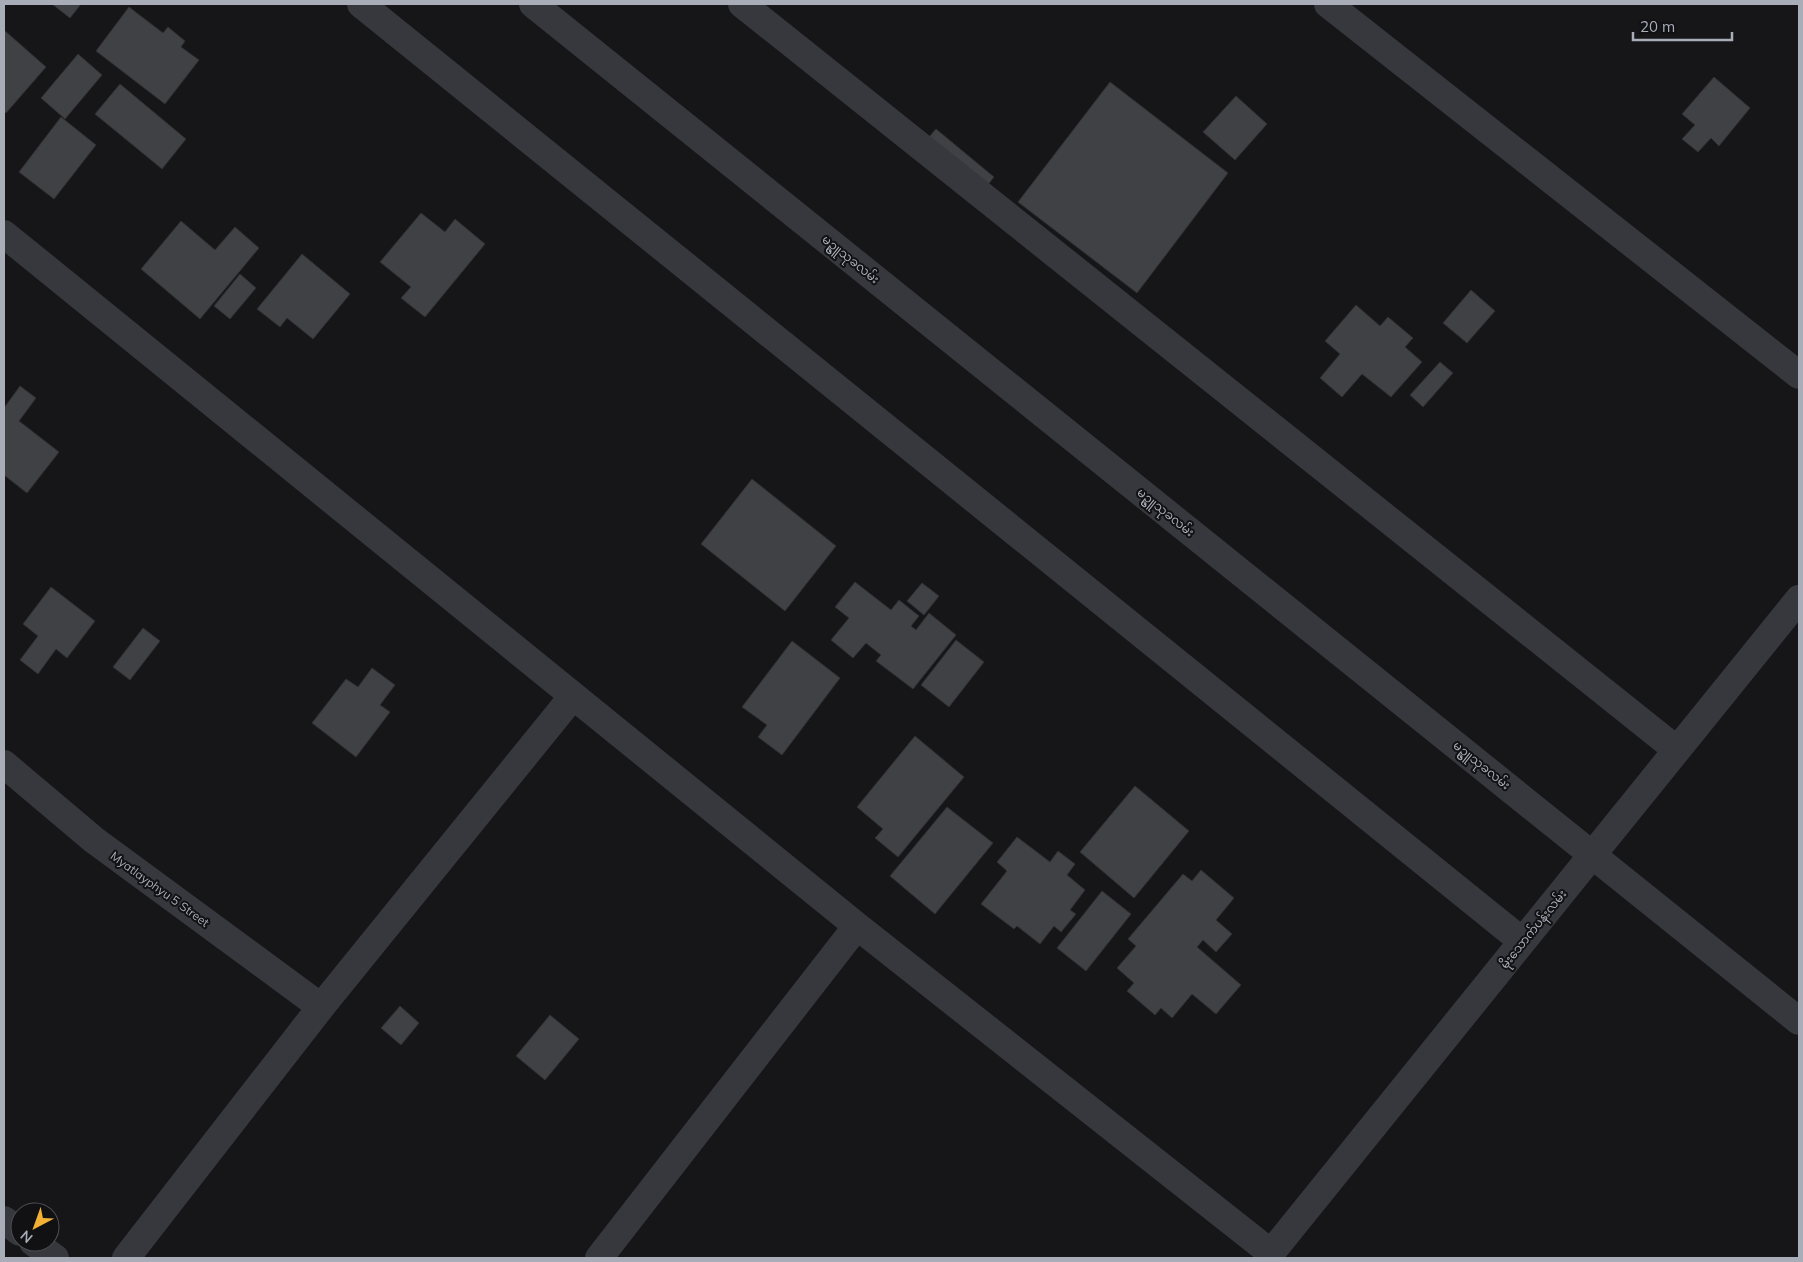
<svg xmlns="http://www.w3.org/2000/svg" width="1803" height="1262" font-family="Mulish,'Noto Sans Myanmar',sans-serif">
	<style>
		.building { fill: #404145; stroke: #303034 }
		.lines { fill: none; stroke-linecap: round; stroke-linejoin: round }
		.minor { stroke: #37383d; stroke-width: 28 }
		.tertiary { stroke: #37383d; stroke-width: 28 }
		.labels { text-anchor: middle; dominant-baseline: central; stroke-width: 4; stroke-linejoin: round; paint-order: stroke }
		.street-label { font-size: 12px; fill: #a8adb8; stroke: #111113 }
	</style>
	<rect width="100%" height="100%" fill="#161618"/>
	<path class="building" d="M52,4H81L70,18Z
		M129,7L163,33L168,27L185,41L181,47L199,60L165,104L96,51Z
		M4,30L46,67L6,113L4,111Z
		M78,54L102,75L65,119L41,98Z
		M1714,77L1750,108L1719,146L1711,138L1698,152L1682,139L1695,125L1682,114Z
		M1110,82L1228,173L1137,293L1018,202Z
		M120,84L186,139L162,169L95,114Z
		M1236,96L1267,124L1235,160L1203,132Z
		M61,117L96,145L54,199L19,172Z
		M936,129L994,177L982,192L923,144Z
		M421,213L445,232L455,219L485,244L425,317L401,298L411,287L380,262Z
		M181,221L215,250L235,227L259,248L200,319L141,269Z
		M302,254L350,294L313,339L287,318L280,327L257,309Z
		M240,274L256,288L230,319L214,306Z
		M1471,290L1495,311L1467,343L1443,323Z
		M1356,305L1380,326L1388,317L1413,338L1405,347L1422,362L1391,397L1362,374L1342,397L1320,378L1340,354L1325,341Z
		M1440,362L1453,373L1423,407L1410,395Z
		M20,386L36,398L19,421L59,452L27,493L4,475V408Z
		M752,479L836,546L785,611L701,544Z
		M855,582L891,610L899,600L919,616L911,626L916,630L929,613L956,635L913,689L876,661L881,655L866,643L853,658L831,640L849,618L835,607Z
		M922,583L939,596L924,615L907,601Z
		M51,587L95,621L67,658L56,649L38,674L20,660L38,636L23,624Z
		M143,628L160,641L130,680L113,667Z
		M956,640L984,662L949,707L921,685Z
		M792,641L840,678L782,755L758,737L767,725L742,707Z
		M372,668L395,685L380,705L390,712L356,757L312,723L346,679L358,687Z
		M915,736L964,777L898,857L875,838L883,829L857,807Z
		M1135,786L1189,831L1134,898L1080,852Z
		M947,807L993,843L935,914L890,876Z
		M1017,837L1050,862L1058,851L1075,864L1067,875L1085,890L1070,910L1076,914L1061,932L1054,926L1040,944L1017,926L1014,929L981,904L1007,871L997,862Z
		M1201,870L1234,898L1216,920L1232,934L1216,952L1203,940L1197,947L1241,985L1216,1014L1192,994L1172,1018L1161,1008L1155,1015L1127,991L1134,983L1117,968L1136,946L1128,939L1183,874L1192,881Z
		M1102,891L1131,914L1086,971L1057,948Z
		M400,1006L419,1023L401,1045L381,1028Z
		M550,1015L579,1039L545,1080L516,1056Z"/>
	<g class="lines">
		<path class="minor" d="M361,4L1522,941
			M742,4L1677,750
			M1328,4L1799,375
			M4,234L857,926L1271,1253
			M4,764L94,840L321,1007
			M1593,854L1799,599
			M4,1220L20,1232
			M33,1242L55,1258
			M126,1258L321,1007L573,696
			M599,1258L857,926"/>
		<path class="tertiary" d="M533,4L1799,1021
			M1267,1258L1593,854"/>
	</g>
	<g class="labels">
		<g class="street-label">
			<text transform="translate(851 259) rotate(39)">မဥ္ဇူသုခလမ်း</text>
			<text transform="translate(1166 512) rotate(39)">မဥ္ဇူသုခလမ်း</text>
			<text transform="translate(1482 765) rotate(39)">မဥ္ဇူသုခလမ်း</text>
			<text transform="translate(160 889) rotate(36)">Myatlayphyu 5 Street</text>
			<text transform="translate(1533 929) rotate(-51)">မိုးသောက်ပန်းလမ်း</text>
		</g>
	</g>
	<rect width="1803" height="1262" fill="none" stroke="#a8adb8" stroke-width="10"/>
	<g transform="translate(35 1227) rotate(221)"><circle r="24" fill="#111113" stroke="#4d4f55"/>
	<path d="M0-4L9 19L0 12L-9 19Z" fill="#f2b134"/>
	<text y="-8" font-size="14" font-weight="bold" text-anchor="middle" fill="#a8adb8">N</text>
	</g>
	<path d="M1633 32v8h99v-8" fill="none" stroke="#a8adb8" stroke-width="2.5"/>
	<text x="1640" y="32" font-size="15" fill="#a8adb8" stroke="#111113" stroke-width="4" paint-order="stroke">20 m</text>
</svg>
